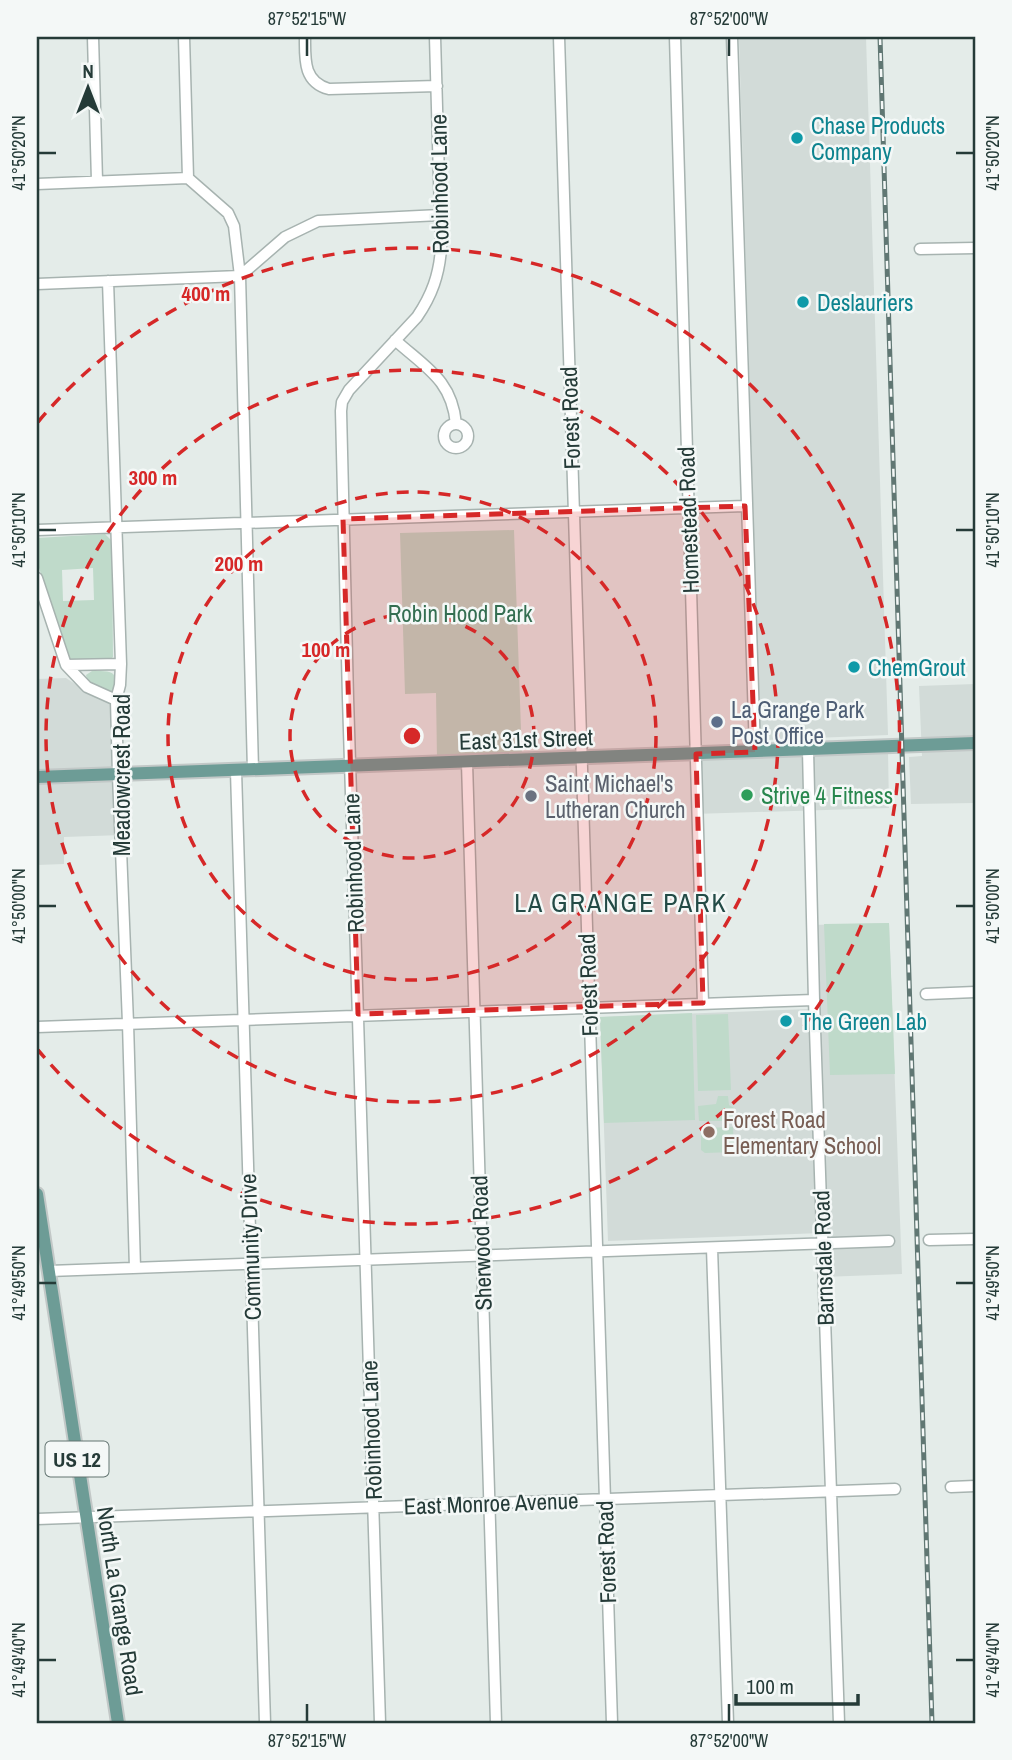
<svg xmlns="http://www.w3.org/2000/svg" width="1012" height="1760" font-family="'Archivo Narrow',sans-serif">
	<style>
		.built { fill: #d2dbd8 }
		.green { fill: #bfdaca; fill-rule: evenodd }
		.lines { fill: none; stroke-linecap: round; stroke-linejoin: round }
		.minor-casing { stroke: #a7b3b0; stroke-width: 13 }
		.major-casing { stroke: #c2c8c7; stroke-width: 16 }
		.minor { stroke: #fff; stroke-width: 10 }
		.major { stroke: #6d9c96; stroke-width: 12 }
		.rail-casing { stroke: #607773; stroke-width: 5 }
		.rail { stroke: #f4f8f7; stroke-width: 2.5; stroke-dasharray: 8; stroke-linecap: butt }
		.marked { fill: #d62828; fill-opacity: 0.2; stroke: #d62828; stroke-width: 5; stroke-dasharray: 14 9; stroke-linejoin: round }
		.ticks { fill: none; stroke: #253b38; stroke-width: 2.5 }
		.ring { fill: none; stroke: #d62828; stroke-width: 3.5; stroke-dasharray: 12 9 }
		.culture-dot { fill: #0f9aa8; stroke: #f4f8f7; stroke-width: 2.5 }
		.service-dot { fill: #5c6f8a; stroke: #f4f8f7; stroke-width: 2.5 }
		.leisure-dot { fill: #2e9e5b; stroke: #f4f8f7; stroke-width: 2.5 }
		.worship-dot { fill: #6b7280; stroke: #f4f8f7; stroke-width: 2.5 }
		.education-dot { fill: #8d6e63; stroke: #f4f8f7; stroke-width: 2.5 }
		.labels { text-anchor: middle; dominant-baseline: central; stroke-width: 5; stroke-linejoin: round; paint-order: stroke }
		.shield { fill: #f4f8f7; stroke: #637471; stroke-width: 2 }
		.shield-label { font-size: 21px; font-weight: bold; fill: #253b38 }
		.culture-label { font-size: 23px; fill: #0d838f; stroke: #f4f8f7; text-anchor: start }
		.street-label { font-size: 23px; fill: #253b38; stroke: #f4f8f7 }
		.park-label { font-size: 23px; fill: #346e51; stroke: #f4f8f7 }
		.service-label { font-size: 23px; fill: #4e5e75; stroke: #f4f8f7; text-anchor: start }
		.worship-label { font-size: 23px; fill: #5b616d; stroke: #f4f8f7; text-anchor: start }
		.leisure-label { font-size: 23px; fill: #27864d; stroke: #f4f8f7; text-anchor: start }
		.education-label { font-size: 23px; fill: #785e54; stroke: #f4f8f7; text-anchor: start }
		.quarter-label { font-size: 26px; letter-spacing: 2px; fill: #234b46; stroke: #f4f8f7 }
		.centre { fill: #d62828; stroke: #f4f8f7; stroke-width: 3.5 }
		.ring-label { font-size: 21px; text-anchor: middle; font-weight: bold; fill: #d62828; stroke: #f4f8f7; stroke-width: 5; stroke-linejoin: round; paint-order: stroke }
		.neatline { fill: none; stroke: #253b38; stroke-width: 2.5 }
		.ticks-label { font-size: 18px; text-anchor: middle; fill: #253b38 }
	</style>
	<rect width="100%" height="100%" fill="#e4ece9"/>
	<path class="built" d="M739,37H866L888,735L766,740L760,733Z
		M66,678L92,695L119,705L121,772L37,774V679Z
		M975,684V803L911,804L909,757L922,756L919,686Z
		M888,751L889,808L694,814L693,758Z
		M120,777L122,835L64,837V864L37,865V781Z
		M889,923L902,1274L823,1277L821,1233L608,1241L600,1017L810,1009V925Z"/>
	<path class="green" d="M514,530L522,758L437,760L436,693L405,694L400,533Z
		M105,534L112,541L113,657L110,660L72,661L69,657L37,562V538ZM93,568L94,600L63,601L62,570Z
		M92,671C110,671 121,670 112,692L88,683L86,675Z
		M889,923L895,1074L830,1075L824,924Z
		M692,1013L695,1120L604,1123L600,1017Z
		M728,1014L731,1090L698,1091L696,1015Z
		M718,1096H728L729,1105L734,1108L735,1117L728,1121H699L698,1106L716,1104Z
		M733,1127L734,1152L705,1153L701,1150V1131L703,1128Z"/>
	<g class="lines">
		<defs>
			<path id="minor" d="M93,37L97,181
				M305,37C305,59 303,82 329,89L437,86
				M559,37L612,1723
				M675,37L703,1003
				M732,37L755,752
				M37,184L188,178
				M920,249L975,248
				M108,281L121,664L120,685L116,700L118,775L128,1023L135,1268
				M37,284L240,276L234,226L228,213L188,178L184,37
				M395,340C426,368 452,380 456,424
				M444 436a12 12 0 1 1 24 0a12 12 0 1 1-24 0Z
				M37,530L745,506
				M37,578L66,665L87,687L116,700
				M66,665L121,664
				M808,750L814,1000L839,1723
				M467,763L496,1723
				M253,770L240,276L285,237L318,221L440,215
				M236,771L265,1723
				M926,994L975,992
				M37,1027L814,1000
				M929,1240L975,1239
				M712,1248L728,1723
				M49,1271L889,1241
				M951,1487L975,1486
				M37,1519L895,1489
				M380,1723L348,698L341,411L342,402L349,390L417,317C432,295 439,275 441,249L435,37"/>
			<path id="major" d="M37,777L975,743
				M37,1194L118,1723"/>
		</defs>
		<use href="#minor" class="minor-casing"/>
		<use href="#major" class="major-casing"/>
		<use href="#minor" class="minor"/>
		<use href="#major" class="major"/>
		<defs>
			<path id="rail" d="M880,37L932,1723"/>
		</defs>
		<use href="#rail" class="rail-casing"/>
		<use href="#rail" class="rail"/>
	</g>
	<path class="marked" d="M745,506L755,752L696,754L703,1003L358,1014L343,519Z"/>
	<path class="ticks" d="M307,38V56M729,38V56M38,153H56M956,153H974M38,530H56M956,530H974M38,906H56M956,906H974M38,1283H56M956,1283H974M38,1660H56M956,1660H974M307,1704V1722M729,1704V1722"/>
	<g class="ring">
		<circle cx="412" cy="736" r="122"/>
		<circle cx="412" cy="736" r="244"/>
		<circle cx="412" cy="736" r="366"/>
		<path d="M38 422A488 488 0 1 1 38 1050"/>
	</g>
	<g class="culture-dot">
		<circle cx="797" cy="138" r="7"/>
		<circle cx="803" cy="302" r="7"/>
		<circle cx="854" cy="667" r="7"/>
		<circle cx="786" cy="1021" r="7"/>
	</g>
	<circle class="service-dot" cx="717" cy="722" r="7"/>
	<circle class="leisure-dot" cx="747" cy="795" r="7"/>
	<circle class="worship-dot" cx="531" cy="796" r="7"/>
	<circle class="education-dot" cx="709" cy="1132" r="7"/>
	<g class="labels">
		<rect class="shield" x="45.5" y="1441.5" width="63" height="35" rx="5"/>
		<g class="shield-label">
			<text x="77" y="1459">US 12</text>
		</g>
		<g class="culture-label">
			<text x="811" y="125">Chase Products<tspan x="811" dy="26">Company</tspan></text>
			<text x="817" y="302">Deslauriers</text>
			<text x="868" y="667">ChemGrout</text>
			<text x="800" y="1021">The Green Lab</text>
		</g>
		<g class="street-label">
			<text transform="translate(439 184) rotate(-91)">Robinhood Lane</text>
			<text transform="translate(570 418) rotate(-92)">Forest Road</text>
			<text transform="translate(688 520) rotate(-92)">Homestead Road</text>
			<text transform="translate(526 739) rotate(-2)">East 31st Street</text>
			<text transform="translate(121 775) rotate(-90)">Meadowcrest Road</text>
			<text transform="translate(353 863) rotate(-92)">Robinhood Lane</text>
			<text transform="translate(588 985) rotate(-92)">Forest Road</text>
			<text transform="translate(481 1243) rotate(-92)">Sherwood Road</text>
			<text transform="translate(250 1247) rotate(-92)">Community Drive</text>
			<text transform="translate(823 1258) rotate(-92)">Barnsdale Road</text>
			<text transform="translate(371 1430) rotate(-92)">Robinhood Lane</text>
			<text transform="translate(491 1503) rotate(-2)">East Monroe Avenue</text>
			<text transform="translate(606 1552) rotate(-92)">Forest Road</text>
			<text transform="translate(120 1601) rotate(81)">North La Grange Road</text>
		</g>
		<g class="park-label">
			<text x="460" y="613">Robin Hood Park</text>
		</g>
		<g class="service-label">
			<text x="731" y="709">La Grange Park<tspan x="731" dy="26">Post Office</tspan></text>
		</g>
		<g class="worship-label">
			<text x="545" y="783">Saint Michael's<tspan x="545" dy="26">Lutheran Church</tspan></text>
		</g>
		<g class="leisure-label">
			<text x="761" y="795">Strive 4 Fitness</text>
		</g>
		<g class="education-label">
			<text x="723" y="1119">Forest Road<tspan x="723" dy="26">Elementary School</tspan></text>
		</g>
		<g class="quarter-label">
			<text x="621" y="902">LA GRANGE PARK</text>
		</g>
	</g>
	<circle cx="412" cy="736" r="10" class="centre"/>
	<g class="ring-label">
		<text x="206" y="301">400 m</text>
		<text x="153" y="485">300 m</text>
		<text x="239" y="571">200 m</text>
		<text x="326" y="657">100 m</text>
	</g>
	<rect width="1012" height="1760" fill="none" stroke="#f4f8f7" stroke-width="77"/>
	<g transform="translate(88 88)" stroke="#f4f8f7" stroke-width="5" paint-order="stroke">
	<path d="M0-5L12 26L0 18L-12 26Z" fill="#253b38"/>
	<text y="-10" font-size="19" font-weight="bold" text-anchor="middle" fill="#253b38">N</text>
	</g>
	<path d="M736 1694v10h122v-10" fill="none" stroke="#253b38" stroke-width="3.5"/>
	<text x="746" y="1694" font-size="21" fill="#253b38" stroke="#f4f8f7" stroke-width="5" paint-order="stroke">100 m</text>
	<rect x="38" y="38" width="936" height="1684" class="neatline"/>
	<g class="ticks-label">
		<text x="307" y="25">87°52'15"W</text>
		<text x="729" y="25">87°52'00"W</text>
		<text transform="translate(19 153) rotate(-90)" y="6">41°50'20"N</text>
		<text transform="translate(993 153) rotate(-90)" y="6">41°50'20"N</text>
		<text transform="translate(19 530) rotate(-90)" y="6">41°50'10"N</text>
		<text transform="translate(993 530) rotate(-90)" y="6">41°50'10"N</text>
		<text transform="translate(19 906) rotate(-90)" y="6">41°50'00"N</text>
		<text transform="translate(993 906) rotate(-90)" y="6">41°50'00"N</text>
		<text transform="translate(19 1283) rotate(-90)" y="6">41°49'50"N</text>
		<text transform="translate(993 1283) rotate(-90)" y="6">41°49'50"N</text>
		<text transform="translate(19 1660) rotate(-90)" y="6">41°49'40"N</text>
		<text transform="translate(993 1660) rotate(-90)" y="6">41°49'40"N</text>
		<text x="307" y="1747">87°52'15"W</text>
		<text x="729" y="1747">87°52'00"W</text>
	</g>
</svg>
